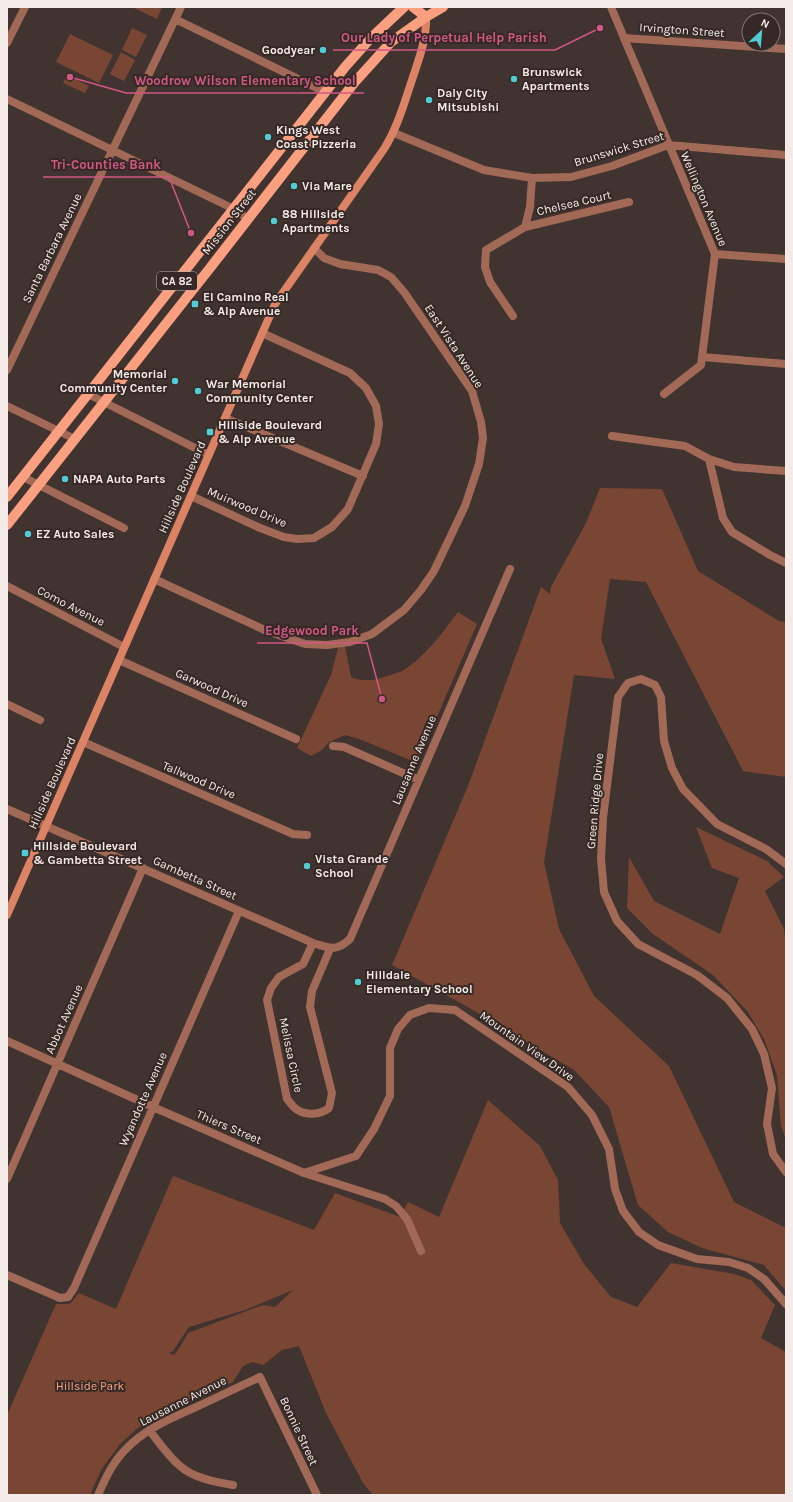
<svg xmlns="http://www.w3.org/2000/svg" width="793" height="1502" font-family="Karla,sans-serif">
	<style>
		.green { fill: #7a4634; fill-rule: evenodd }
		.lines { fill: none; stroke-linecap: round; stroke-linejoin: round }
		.minor { stroke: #a16956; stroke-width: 8 }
		.secondary { stroke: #dc8365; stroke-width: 8 }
		.primary { stroke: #fb9f81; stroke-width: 10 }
		.poi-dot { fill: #51ccd4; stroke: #362925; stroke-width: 1.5 }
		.labels { text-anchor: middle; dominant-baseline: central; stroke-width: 4; stroke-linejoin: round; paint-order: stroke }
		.shield { fill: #362925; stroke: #bbb1ae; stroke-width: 1 }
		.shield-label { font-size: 11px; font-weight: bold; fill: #f4ebe8 }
		.street-label { font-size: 12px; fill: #f4ebe8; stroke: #362925 }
		.poi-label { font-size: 12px; font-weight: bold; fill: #f4ebe8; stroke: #362925; text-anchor: start }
		.park-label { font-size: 12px; fill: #fda486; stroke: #362925 }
		.leader { fill: none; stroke: #d15785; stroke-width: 1.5 }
		.callout-dot { fill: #d15785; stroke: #362925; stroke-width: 1.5 }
		.callout-label { font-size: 13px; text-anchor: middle; font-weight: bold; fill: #d15785; stroke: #362925; stroke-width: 4; stroke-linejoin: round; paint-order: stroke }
	</style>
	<rect width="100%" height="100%" fill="#41332f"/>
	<path class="green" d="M132,7H162L157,19Z
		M132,28L147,35L136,57L122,50Z
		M70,34L113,55L99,83L56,62Z
		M121,52L135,60L124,81L110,74Z
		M67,75L89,86L85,93L63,83Z
		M600,488L662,489L698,571L779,621L786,622V777L743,771L646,582L610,579L601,639L615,679L574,675L544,862L559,929L594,996L669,1066L734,1202L786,1228V1291L764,1265L702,1248L668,1232L638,1205L609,1107L574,1070L473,1010L392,965L468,786L541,587L550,594L551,587L586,523Z
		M458,612L477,624L417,763L362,740L345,735L329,742L322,750L311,756L297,748L331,675L338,648L345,646L351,677C363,682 375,681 387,676C392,674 399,673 404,670C427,655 442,633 458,612Z
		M696,827L767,861L784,877L765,891L784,929L786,946V1140L781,1126L777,1075L764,1039L748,1012L713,975L653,934L627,908L629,857L654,901L720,934L739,878L712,868Z
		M488,1100L540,1146L558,1180L560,1223L584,1264L611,1297L637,1307L671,1263L734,1274L751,1280L775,1305L761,1338L786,1352V1495H373L363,1483L326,1413L299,1346L282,1350L263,1365L252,1362L243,1366L233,1382L158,1417L139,1427L120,1444L101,1470L90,1495H7V1415L56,1304H70L79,1293L116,1309L173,1176L314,1230L335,1193L400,1217L408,1202L439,1217ZM293,1290L275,1307L263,1305L188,1333L180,1347L174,1355L169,1353L173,1351L189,1327L245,1310Z"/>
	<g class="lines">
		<path class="minor" d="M611,7L715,254L701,365L664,394
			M175,19L325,92
			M624,38L786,49
			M7,43L25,7
			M7,99L234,209L248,219
			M394,133L484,170L532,178L571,177L612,166L668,145L786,155
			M525,227L629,202
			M715,254L786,259
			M513,316L490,282L485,267L486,250L525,227L530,207L532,178
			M703,357L786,364
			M7,370L181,7
			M88,394L209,455
			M7,406L75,439
			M225,418L363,476
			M612,436L685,446L709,459L734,467L786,471
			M709,459L723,518L732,532L770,555L786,563
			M23,477L124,528
			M191,496L260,528L284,537L297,539L314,538L332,527L348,509L376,444L379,424L376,406L366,388L350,373L262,333
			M154,579L267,631L305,644L327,645L350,642L372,634L404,610L421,590L434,571L465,506L479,464L483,438L481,422L472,391L404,292L391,277L378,270L340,264L324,258L314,248
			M7,586L124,647
			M119,660L296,739
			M7,704L40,720
			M83,742L293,834L307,835
			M333,746L344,747L419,780
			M7,809L313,943C330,948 336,952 350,939L510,569
			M786,864L766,849L717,824L683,789L672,768L664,741L661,697L655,685L641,679L628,683L618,697L603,818L601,859L604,892L617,921L638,944L697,975L727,998L752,1029L764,1054L772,1088L767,1124L773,1154L786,1172
			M313,943L303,964L279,977L271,988L267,1000L287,1099C290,1102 293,1107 296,1109C306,1116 320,1115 329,1108L332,1093L310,1007L312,991L330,949
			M7,1041L153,1107L304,1173L385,1199L396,1206L407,1219L421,1251
			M304,1173L356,1156L374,1129L390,1096V1048L398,1029L410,1015L429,1008L455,1010L568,1087L592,1115L609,1149L615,1189L623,1211L639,1232L658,1245L697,1259L729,1262L748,1268L764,1279L786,1304
			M7,1179L143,868
			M7,1275L60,1298L68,1297L74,1288L239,911
			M149,1430C159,1442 168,1456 180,1466C193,1478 216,1482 233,1485
			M98,1495C105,1479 112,1464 124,1451C143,1430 169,1419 194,1408C216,1398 238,1387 260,1377L317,1495"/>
		<path class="secondary" d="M7,915L275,304L384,149C397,128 403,107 411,83C418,61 427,40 426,17"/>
		<path class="primary" d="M413,7L426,17
			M7,497L345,67L370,39L404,7
			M7,525L210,268L354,83L391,42L426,17L443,7"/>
	</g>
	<g class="poi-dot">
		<circle cx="323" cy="50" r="4"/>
		<circle cx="514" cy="79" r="4"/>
		<circle cx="429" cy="100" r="4"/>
		<circle cx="268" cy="137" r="4"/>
		<circle cx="294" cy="186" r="4"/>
		<circle cx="274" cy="221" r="4"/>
		<rect x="191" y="300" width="8" height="8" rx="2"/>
		<circle cx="175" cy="381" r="4"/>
		<circle cx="198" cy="391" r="4"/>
		<rect x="206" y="428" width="8" height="8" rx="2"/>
		<circle cx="65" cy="479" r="4"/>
		<circle cx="28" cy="534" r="4"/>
		<rect x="21" y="849" width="8" height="8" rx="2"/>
		<circle cx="307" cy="866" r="4"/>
		<circle cx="358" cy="982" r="4"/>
	</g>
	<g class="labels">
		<rect class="shield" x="157" y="272" width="40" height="18" rx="3"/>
		<g class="shield-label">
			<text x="177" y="281">CA 82</text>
		</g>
		<g class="street-label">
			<text transform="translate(682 30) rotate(4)">Irvington Street</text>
			<text transform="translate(619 149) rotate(-17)">Brunswick Street</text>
			<text transform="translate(704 199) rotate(67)">Wellington Avenue</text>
			<text transform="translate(574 203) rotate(-13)">Chelsea Court</text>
			<text transform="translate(229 222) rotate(-52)">Mission Street</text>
			<text transform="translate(52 248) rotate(-64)">Santa Barbara Avenue</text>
			<text transform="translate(454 346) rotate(57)">East Vista Avenue</text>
			<text transform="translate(182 487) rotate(-66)">Hillside Boulevard</text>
			<text transform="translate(247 507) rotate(23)">Muirwood Drive</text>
			<text transform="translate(71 606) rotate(27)">Como Avenue</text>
			<text transform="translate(212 688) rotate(24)">Garwood Drive</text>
			<text transform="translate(414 760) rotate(-67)">Lausanne Avenue</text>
			<text transform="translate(199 780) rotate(23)">Tallwood Drive</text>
			<text transform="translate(52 783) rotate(-66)">Hillside Boulevard</text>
			<text transform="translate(595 801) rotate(-85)">Green Ridge Drive</text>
			<text transform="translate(195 878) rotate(24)">Gambetta Street</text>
			<text transform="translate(64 1019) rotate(-66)">Abbot Avenue</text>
			<text transform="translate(527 1046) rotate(35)">Mountain View Drive</text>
			<text transform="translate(291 1055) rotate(78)">Melissa Circle</text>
			<text transform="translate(143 1099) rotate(-66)">Wyandotte Avenue</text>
			<text transform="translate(229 1127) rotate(23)">Thiers Street</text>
			<text transform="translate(183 1401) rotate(-27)">Lausanne Avenue</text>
			<text transform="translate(299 1431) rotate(65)">Bonnie Street</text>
		</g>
		<g class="poi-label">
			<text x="315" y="50" text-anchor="end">Goodyear</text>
			<text x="522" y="72">Brunswick<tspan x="522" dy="14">Apartments</tspan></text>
			<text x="437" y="93">Daly City<tspan x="437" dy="14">Mitsubishi</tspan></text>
			<text x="276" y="130">Kings West<tspan x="276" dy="14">Coast Pizzeria</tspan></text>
			<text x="302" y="186">Via Mare</text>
			<text x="282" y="214">88 Hillside<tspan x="282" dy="14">Apartments</tspan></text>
			<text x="203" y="297">El Camino Real<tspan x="203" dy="14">&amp; Alp Avenue</tspan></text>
			<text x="167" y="374" text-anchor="end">Memorial<tspan x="167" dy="14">Community Center</tspan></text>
			<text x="206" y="384">War Memorial<tspan x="206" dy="14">Community Center</tspan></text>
			<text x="218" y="425">Hillside Boulevard<tspan x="218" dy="14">&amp; Alp Avenue</tspan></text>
			<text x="73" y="479">NAPA Auto Parts</text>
			<text x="36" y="534">EZ Auto Sales</text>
			<text x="33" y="846">Hillside Boulevard<tspan x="33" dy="14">&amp; Gambetta Street</tspan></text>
			<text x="315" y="859">Vista Grande<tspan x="315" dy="14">School</tspan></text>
			<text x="366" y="975">Hilldale<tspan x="366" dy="14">Elementary School</tspan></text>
		</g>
		<g class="park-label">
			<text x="90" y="1386">Hillside Park</text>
		</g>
	</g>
	<path class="leader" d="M600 28L555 50H333M70 77L126 93H364M191 233L169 177H43M382 699L367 643H257"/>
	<g class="callout-dot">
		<circle cx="600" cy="28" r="4"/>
		<circle cx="70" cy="77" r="4"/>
		<circle cx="191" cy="233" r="4"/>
		<circle cx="382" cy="699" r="4"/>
	</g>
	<g class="callout-label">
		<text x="444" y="42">Our Lady of Perpetual Help Parish</text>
		<text x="245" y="85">Woodrow Wilson Elementary School</text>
		<text x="106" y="169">Tri-Counties Bank</text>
		<text x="312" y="635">Edgewood Park</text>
	</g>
	<rect width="793" height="1502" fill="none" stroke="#f4ebe8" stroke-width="16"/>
	<g transform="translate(761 32) rotate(26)"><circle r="19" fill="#362925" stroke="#827773"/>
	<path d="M0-3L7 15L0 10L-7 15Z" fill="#51ccd4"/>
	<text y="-6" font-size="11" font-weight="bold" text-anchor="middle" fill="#f4ebe8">N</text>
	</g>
</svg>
